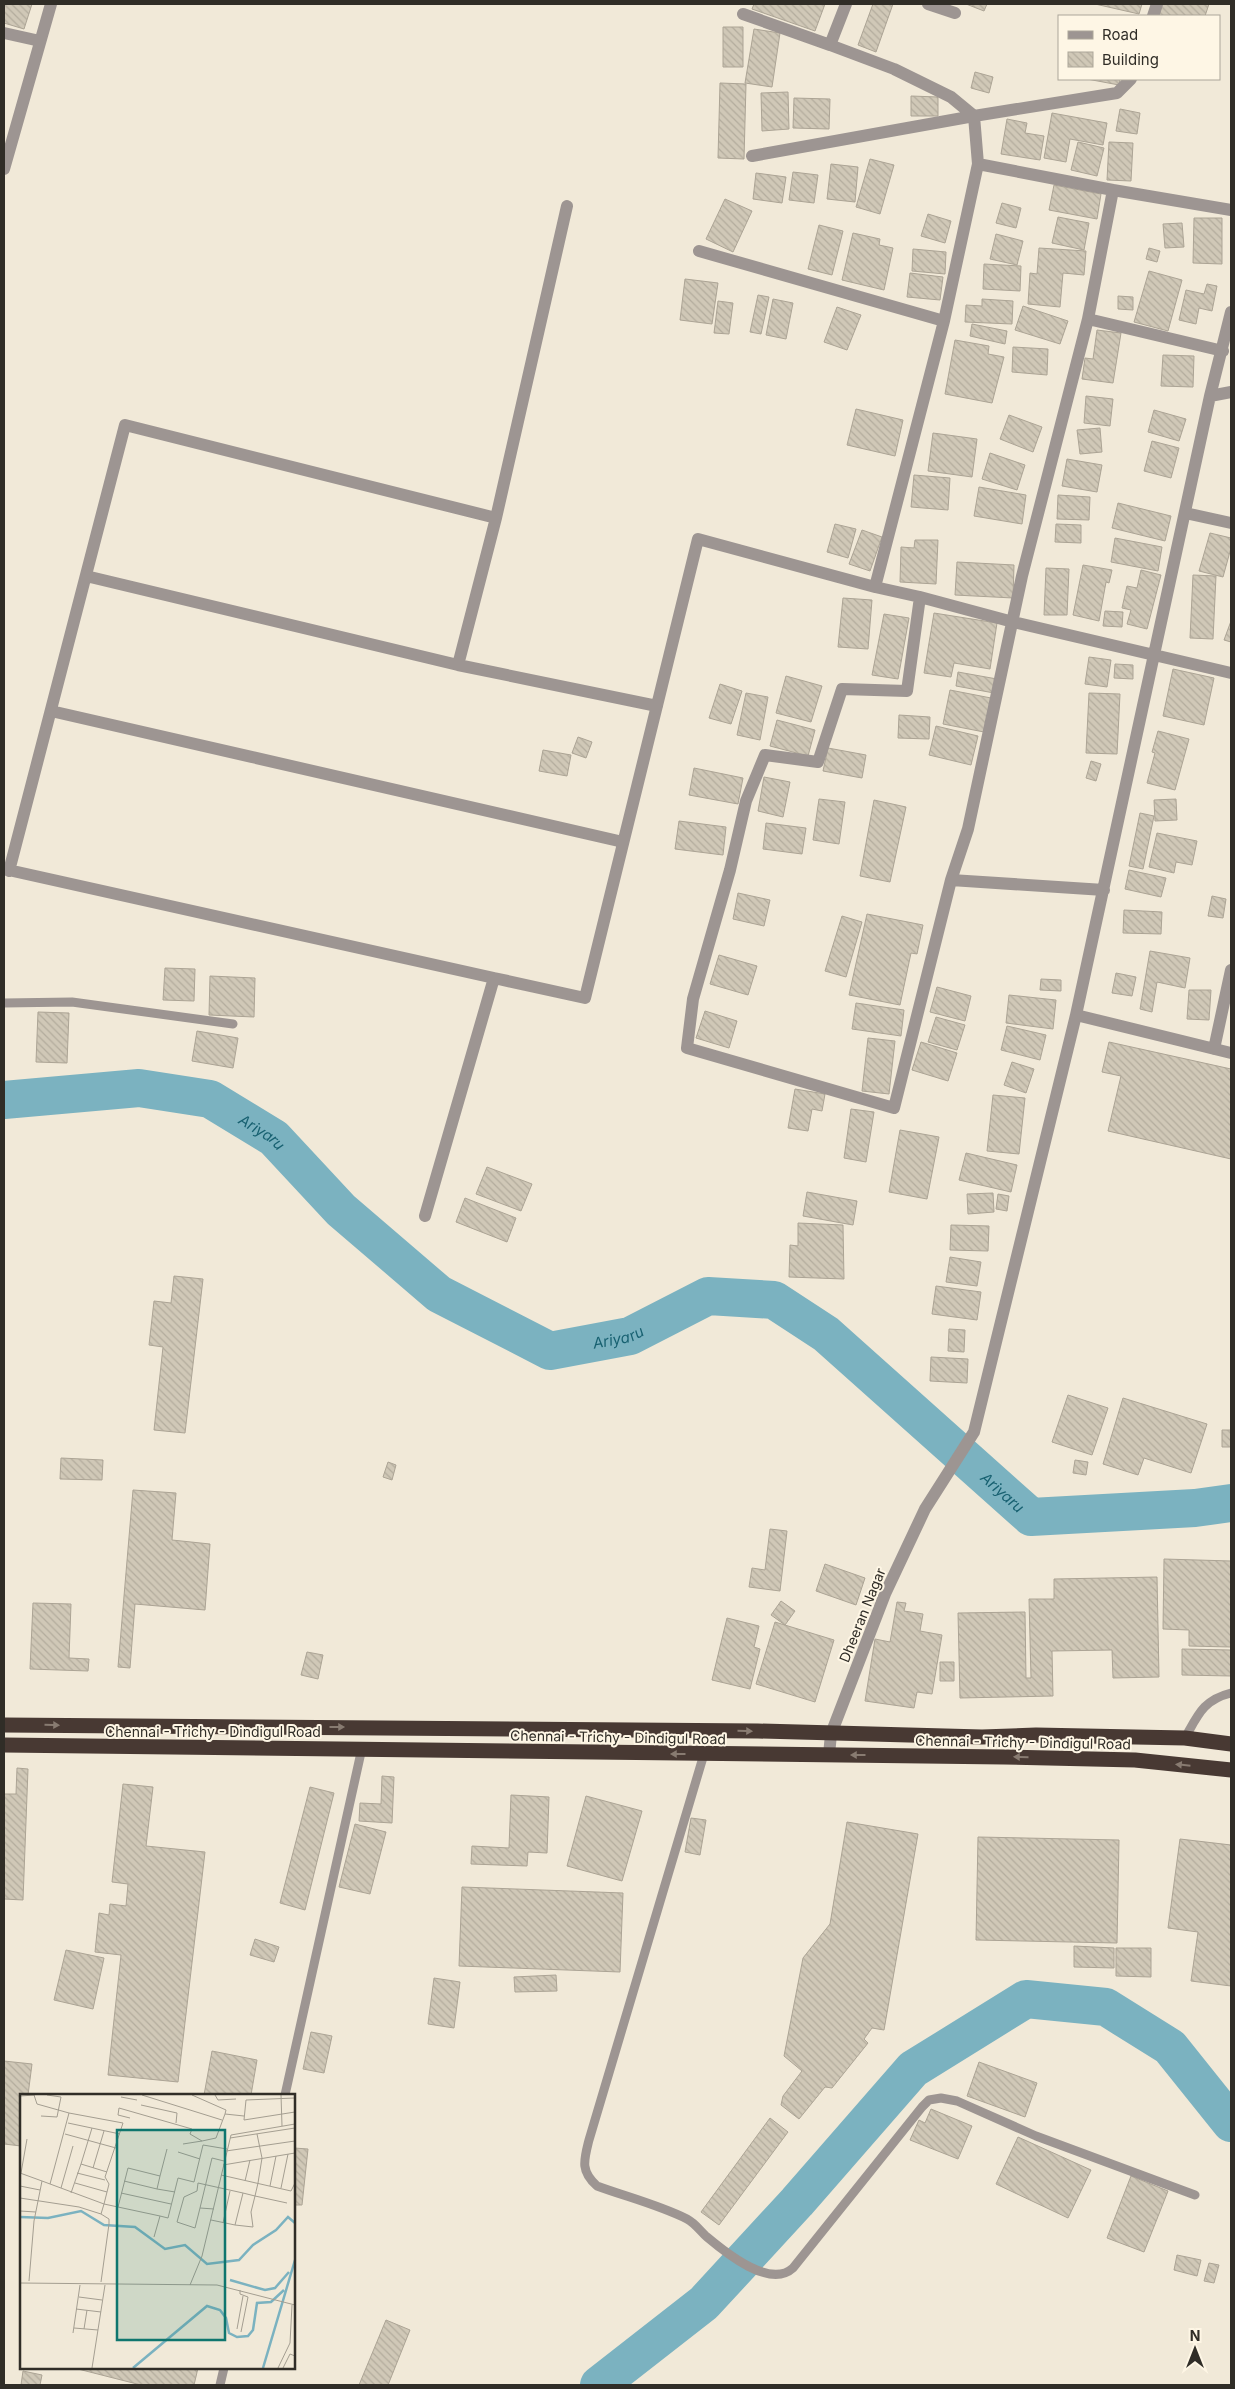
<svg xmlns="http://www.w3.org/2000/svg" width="1235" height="2389" font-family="Inter,sans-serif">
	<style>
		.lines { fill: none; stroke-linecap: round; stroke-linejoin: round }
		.river { stroke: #7bb2c0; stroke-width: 38 }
		.building { fill: url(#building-back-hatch); stroke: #aca495 }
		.lane { stroke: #9d9592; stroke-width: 9 }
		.street { stroke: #9d9592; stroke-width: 12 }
		.highway { stroke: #483933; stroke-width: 15 }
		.oneway { fill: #887b71 }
		.labels { text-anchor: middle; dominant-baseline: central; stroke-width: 4; stroke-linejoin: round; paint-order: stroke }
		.street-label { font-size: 14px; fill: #302d27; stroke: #fef6e5 }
		.water-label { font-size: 15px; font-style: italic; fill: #186171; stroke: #fef6e5 }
		.inset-river { fill: none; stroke: #7bb2c0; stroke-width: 2.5 }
		.inset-road { fill: none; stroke: #a49e91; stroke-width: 1 }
		.view { fill: #0f766e; fill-opacity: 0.15; stroke: #0f766e; stroke-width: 2.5 }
		.inset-edge { fill: none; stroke: #302d27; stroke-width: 2.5 }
	</style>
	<defs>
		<pattern id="building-back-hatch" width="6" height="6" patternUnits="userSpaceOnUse" patternTransform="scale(1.25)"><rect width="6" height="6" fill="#d0c8b7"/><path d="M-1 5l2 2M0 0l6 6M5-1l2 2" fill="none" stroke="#b3ac9d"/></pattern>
	</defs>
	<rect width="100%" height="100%" fill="#f1e9d8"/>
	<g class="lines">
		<g class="river">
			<path id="s1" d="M4,1100L139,1088L210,1099L274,1138L341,1210L439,1294L550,1351L630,1336L708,1296L774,1300L826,1334L1031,1517L1195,1508L1231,1503"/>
			<path d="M599,2385L704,2303L797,2202L913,2069L1026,1999L1106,2007L1170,2047L1231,2123"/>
		</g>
	</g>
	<path class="building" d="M4,4H32L24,29L4,23Z
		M754,4H825L815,31L752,9Z
		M873,4H893L876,52L858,45Z
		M966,4H987L984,11Z
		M1095,4H1142L1139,14Z
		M1162,4H1209L1205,16H1159Z
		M723,27H743V67H723Z
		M754,29L780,33L772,87L745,83Z
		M975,72L993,77L989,93L971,88Z
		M1087,79H1120L1119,85Z
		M720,83L746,84L744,159L718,158Z
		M788,92L789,129L762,131L761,93Z
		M911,96L938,97V116H911Z
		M794,98L830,99L829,129L793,128Z
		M1120,109L1140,113L1137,134L1116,131Z
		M1052,113L1107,123L1103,145L1070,139L1066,162L1044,158Z
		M1007,119L1027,123L1025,133L1044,136L1040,160L1001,154Z
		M1078,142L1104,148L1097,176L1071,170Z
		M1109,142L1133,143L1131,181L1107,180Z
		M870,159L894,165L880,214L856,207Z
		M831,164L858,167L855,202L827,199Z
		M793,172L818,175L814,203L789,200Z
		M756,173L786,177L782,203L753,199Z
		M1054,185L1101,194L1097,219L1049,210Z
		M725,199L752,211L733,252L706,239Z
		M1002,203L1021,208L1016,228L996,223Z
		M928,214L951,221L945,243L921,236Z
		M1058,217L1089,223L1084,250L1052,243Z
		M1194,218H1222V264L1193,263Z
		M1182,223L1184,247L1165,248L1163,224Z
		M819,225L843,231L832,275L808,269Z
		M853,233L880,239L879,245L893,248L884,290L842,280Z
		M996,234L1023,241L1017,265L990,259Z
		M1039,248L1086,251L1084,275L1063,273L1060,307L1028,304L1030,273L1037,274Z
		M1149,248L1160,251L1157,262L1146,259Z
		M913,249L946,252L945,274L912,271Z
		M984,264L1021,266L1020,291L983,289Z
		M1149,271L1182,280L1168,331L1134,322Z
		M910,273L943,277L940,300L907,297Z
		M685,279L718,283L712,324L680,320Z
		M1207,284L1217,286L1212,311L1199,308L1196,324L1179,320L1186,290L1204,294Z
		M758,295L769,297L761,334L750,332Z
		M1118,296L1133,297V310L1118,309Z
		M773,299L793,303L786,339L766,335Z
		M982,299L1013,301L1012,324L965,322L966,305L982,306Z
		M718,301L733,303L729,334L714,333Z
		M1023,306L1068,321L1060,344L1015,330Z
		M837,307L861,315L847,350L824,342Z
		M972,324L1007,331L1005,344L970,336Z
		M1097,330L1121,333L1113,383L1082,379L1085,358L1093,359Z
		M955,340L989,346L988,354L1004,357L992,403L945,394Z
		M1013,347L1048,349L1047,375L1012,372Z
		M1163,355L1194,356L1193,387L1161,386Z
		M1086,396L1113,399L1110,426L1084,423Z
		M856,409L903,420L895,456L847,445Z
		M1154,410L1186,419L1179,441L1148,432Z
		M1009,415L1042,427L1033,452L1000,439Z
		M1100,428L1102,452L1080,454L1077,430Z
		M933,433L977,439L972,477L928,471Z
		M1152,441L1179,448L1171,478L1144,471Z
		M990,453L1025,465L1017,490L982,479Z
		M1067,459L1102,465L1097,492L1062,486Z
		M914,475L950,478L948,510L911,507Z
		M979,487L1026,495L1022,524L974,516Z
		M1058,495L1090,497L1089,520L1057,519Z
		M1118,503L1171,516L1165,541L1112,528Z
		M835,524L856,529L848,558L827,552Z
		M1056,524L1081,525V543L1055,542Z
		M862,530L882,537L870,571L849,564Z
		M1210,533L1231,538V548L1223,577L1199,571Z
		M1115,538L1162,547L1158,571L1111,562Z
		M915,540H938L936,584L900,582L901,547L914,548Z
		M957,562L1014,565L1013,598L955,595Z
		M1083,565L1112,570L1109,583L1106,582L1099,621L1073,615Z
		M1046,568L1069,569L1067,615H1044Z
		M1141,570L1161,575L1147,629L1127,624L1131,610L1122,608L1127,586L1137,588Z
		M1193,575L1216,576L1213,639L1190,638Z
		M843,598L872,600L868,649L838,647Z
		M1105,611L1123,612L1122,627L1103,626Z
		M934,613L997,623L990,669L954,663L951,677L924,673Z
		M884,614L909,618L898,679L872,675Z
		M1231,621V642L1224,640Z
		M1089,657L1111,660L1107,687L1085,684Z
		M1115,664L1133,665V679L1114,678Z
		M1173,669L1214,678L1204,725L1163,716Z
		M958,672L997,679L994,693L956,686Z
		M786,676L822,686L811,722L776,713Z
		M720,684L742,691L731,724L709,718Z
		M950,690L991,698L984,732L943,724Z
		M746,693L768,697L760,740L737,735Z
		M1089,693L1120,694L1117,754L1086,753Z
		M899,715L930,717L929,739L898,738Z
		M777,720L815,730L808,756L770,746Z
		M936,726L978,736L971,765L929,755Z
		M1158,731L1189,739L1175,790L1147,783L1155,753L1152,752Z
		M578,737L592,742L586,758L572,753Z
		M828,748L866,755L862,778L823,771Z
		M543,750L571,755L567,776L539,771Z
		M1091,761L1101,764L1096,781L1086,778Z
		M694,768L743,778L738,804L689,795Z
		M764,777L790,782L783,817L758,811Z
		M819,799L845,802L839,844L813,840Z
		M1176,799L1177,820L1155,821L1154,800Z
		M874,800L906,807L890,882L860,876Z
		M1140,813L1154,816L1143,869L1129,866Z
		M679,821L726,827L723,855L675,849Z
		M766,823L806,828L802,854L763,849Z
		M1157,833L1197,841L1192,865L1176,862L1174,873L1149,867Z
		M1129,870L1166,878L1161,897L1125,889Z
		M738,893L770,900L764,926L733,919Z
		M1212,896L1226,899L1223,918L1208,916Z
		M1124,910L1162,912L1161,934L1123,933Z
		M867,914L923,925L917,954L911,953L900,1005L849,995Z
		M842,916L862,922L846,977L825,971Z
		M1150,951L1190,958L1185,988L1157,982L1152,1012L1140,1009Z
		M719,955L757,966L748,995L710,984Z
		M165,968L195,969L194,1001L163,1000Z
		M1116,973L1136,977L1132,996L1112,993Z
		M210,976L255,978L254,1017L209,1015Z
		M1041,979L1061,980V991L1040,990Z
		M937,987L971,996L965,1021L930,1012Z
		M1189,990H1211L1209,1020L1187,1019Z
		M1009,995L1056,1000L1053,1029L1006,1023Z
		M856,1003L904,1010L901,1036L852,1029Z
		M705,1011L737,1021L729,1048L696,1038Z
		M38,1012L69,1013L67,1063L36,1062Z
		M936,1017L965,1025L957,1050L928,1042Z
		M1007,1026L1046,1035L1040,1060L1001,1050Z
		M197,1031L238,1038L233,1068L192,1061Z
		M868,1038L895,1041L889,1094L862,1091Z
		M921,1042L957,1053L948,1081L912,1070Z
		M1109,1042L1231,1069V1159L1108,1131L1121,1076L1102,1072Z
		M1012,1062L1034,1069L1026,1093L1004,1085Z
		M795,1089L825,1094L822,1111L812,1109L808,1131L788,1128Z
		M993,1095L1025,1098L1019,1154L987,1151Z
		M851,1109L874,1112L866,1162L844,1158Z
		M900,1130L939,1137L927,1199L889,1192Z
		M966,1153L1017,1165L1011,1192L959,1180Z
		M487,1167L532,1184L521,1211L476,1194Z
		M807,1192L857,1201L853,1225L803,1216Z
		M993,1193L994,1212L968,1214L967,1194Z
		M998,1194L1009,1196L1007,1211L996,1209Z
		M465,1198L516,1218L507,1242L456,1222Z
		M798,1223L843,1225L844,1279L789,1277L790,1245L798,1246Z
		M951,1225L989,1226L988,1251L950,1250Z
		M950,1257L981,1262L977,1286L946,1282Z
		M174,1276L203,1279L185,1433L154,1430L163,1347L149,1345L154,1301L171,1303Z
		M936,1286L981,1292L977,1320L932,1314Z
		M949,1329L965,1330L964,1352L948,1351Z
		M931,1357L968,1359L967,1383L930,1381Z
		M1068,1395L1108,1408L1092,1455L1052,1442Z
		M1123,1398L1207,1424L1191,1473L1144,1458L1138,1475L1103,1464Z
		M1222,1430H1231V1447H1222Z
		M61,1458L103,1460L102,1480L60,1479Z
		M1075,1460L1088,1462L1086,1475L1073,1473Z
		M388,1462L396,1465L392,1480L383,1477Z
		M133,1490L176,1493L172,1540L210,1544L205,1610L135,1604L130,1668L118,1667Z
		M770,1529L787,1531L780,1591L749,1587L752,1568L765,1570Z
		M1164,1559L1231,1561V1647L1189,1646V1630L1163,1629Z
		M825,1564L865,1578L856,1605L816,1591Z
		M1157,1577L1159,1677L1113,1678L1112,1650L1052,1651L1053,1696L960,1698L958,1613L1025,1612L1026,1678H1031L1029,1599H1054V1579Z
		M781,1601L795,1611L785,1625L771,1615Z
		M897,1602L906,1603L904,1611L923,1614L920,1631L942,1635L932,1694L917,1692L914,1708L865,1701L875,1639L890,1642Z
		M33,1603L71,1604L69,1658L89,1659L88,1671L30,1669Z
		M727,1618L759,1626L754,1647L760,1649L750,1689L712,1680Z
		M775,1622L834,1640L815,1702L756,1684Z
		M1182,1649L1231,1650V1676L1182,1675Z
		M307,1652L323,1655L318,1679L301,1675Z
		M940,1662H954V1681H940Z
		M17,1768L28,1769L23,1900L4,1899V1794H16Z
		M382,1776L394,1777L392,1823L359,1821L360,1803L381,1804Z
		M123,1784L153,1787L146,1846L205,1852L178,2082L108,2075L121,1955L95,1952L99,1913L109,1915L110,1904L126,1906L128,1884L112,1882Z
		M310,1787L334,1793L305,1910L280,1903Z
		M511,1795L549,1797L547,1853L528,1852L527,1866L471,1864L472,1846L509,1848Z
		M586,1796L642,1811L622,1881L567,1866Z
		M691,1818L706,1820L700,1855L685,1852Z
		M847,1822L918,1834L884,2030L872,2028L864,2039L868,2043L832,2088L825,2087L799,2119L781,2105L783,2096L802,2071L784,2056L803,1958L830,1924Z
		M355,1824L386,1832L370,1894L339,1887Z
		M978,1837L1119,1840L1117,1943L976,1940Z
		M1180,1839L1231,1845V1986L1191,1981L1198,1932L1168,1928Z
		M462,1887L623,1893L620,1972L459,1966Z
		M255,1939L279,1947L274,1962L250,1955Z
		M1074,1946L1114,1948V1968L1074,1967Z
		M1116,1948H1151V1977L1116,1976Z
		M66,1950L104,1958L93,2009L54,2000Z
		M556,1975L557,1991L515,1992L514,1977Z
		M434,1978L460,1982L454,2028L428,2024Z
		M311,2032L332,2036L324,2073L303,2069Z
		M212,2051L257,2060L251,2095H204Z
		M4,2061L32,2064L28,2095H21V2146L4,2144Z
		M979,2062L1037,2083L1025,2117L967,2096Z
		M931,2109L972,2126L958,2159L910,2140L919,2120L925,2123Z
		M770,2118L788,2132L719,2225L701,2212Z
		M1018,2137L1091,2170L1068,2218L996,2184Z
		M294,2148L308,2149L302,2205H294Z
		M1131,2176L1168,2191L1144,2252L1107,2238Z
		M1177,2255L1201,2260L1197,2276L1174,2270Z
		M1209,2263L1219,2265L1214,2283L1204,2281Z
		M386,2320L410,2330L388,2385H359Z
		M74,2368H198L194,2385H141Z
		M23,2371L42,2375L40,2385H21Z"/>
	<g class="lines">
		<path class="lane" d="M4,1003L72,1002L233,1024
			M1185,1738C1198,1715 1203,1700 1231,1693
			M704,1754L589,2140C584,2160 580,2171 597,2186C627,2197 659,2205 687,2219C695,2223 701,2232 707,2237C726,2253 770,2289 793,2268L922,2107L929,2100L941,2098L957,2101L1036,2136L1195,2195
			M285,2095L362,1748
			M220,2385L224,2368"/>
		<path class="street" d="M846,4L830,45L894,69L951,97L974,116L1117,93L1131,79
			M928,4L955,13
			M743,14L830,45
			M1153,16L1157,4
			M4,33L40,41
			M752,156L974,116L978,164
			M4,169L51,4
			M699,251L944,321
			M1088,319L1113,190
			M1210,396L1231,392
			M1185,513L1231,523
			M496,518L567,206
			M86,576L458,665
			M920,597L875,587L944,321L978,164L1113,190L1231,210
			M51,711L623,842
			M4,869L494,978
			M9,871L125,425L496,518L458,665L657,706
			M951,880L968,829L1022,576L1088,319L1223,351
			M1104,890L951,880L894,1108L687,1048L693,999L730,870L746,801L765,755L818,762L842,689L907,691L920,597L1013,622L1231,673
			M1076,1015L1231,1053
			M1214,1049L1231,970
			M425,1216L494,978L585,998L698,539L875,587
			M829,1755L831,1734L885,1594L925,1509L974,1432L1076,1015L1210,396L1231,312"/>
		<path class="highway" d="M4,1725L758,1731L982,1737L1036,1735L1185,1738L1231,1744
			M4,1745L1004,1757L1135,1760L1231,1770"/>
	</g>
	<defs><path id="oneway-solid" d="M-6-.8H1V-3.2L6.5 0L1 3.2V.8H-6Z" transform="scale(1.25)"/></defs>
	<g class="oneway">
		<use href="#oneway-solid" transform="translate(52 1725) rotate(1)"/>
		<use href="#oneway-solid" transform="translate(337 1727)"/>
		<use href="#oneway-solid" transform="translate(745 1731) rotate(1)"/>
		<use href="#oneway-solid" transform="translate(678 1754) rotate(-180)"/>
		<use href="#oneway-solid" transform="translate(858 1755) rotate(-180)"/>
		<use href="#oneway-solid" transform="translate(1021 1757) rotate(-179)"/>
		<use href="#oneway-solid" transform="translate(1183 1765) rotate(-174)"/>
	</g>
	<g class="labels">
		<g class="street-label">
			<text transform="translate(862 1615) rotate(-68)">Dheeran Nagar</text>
			<text x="213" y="1731">Chennai - Trichy - Dindigul Road</text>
			<text transform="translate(618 1737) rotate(1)">Chennai - Trichy - Dindigul Road</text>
			<text transform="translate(1023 1742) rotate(1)">Chennai - Trichy - Dindigul Road</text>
		</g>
		<g class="water-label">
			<text stroke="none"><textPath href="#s1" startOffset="269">Ariyaru</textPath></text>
			<text stroke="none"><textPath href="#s1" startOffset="704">Ariyaru</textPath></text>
			<text stroke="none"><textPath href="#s1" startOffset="1169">Ariyaru</textPath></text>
		</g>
	</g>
	<g transform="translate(20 2094)">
		<rect width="275" height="275" fill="#f1e9d8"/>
		<path class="inset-river" d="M0,123L28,124L61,117L84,131L115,133L145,155L165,151L187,170L219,166L233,151L256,136L268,123L275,129M210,186L245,196L255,194L269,178M113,274L187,212L200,216L206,224L209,239L217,243L228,242L233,236L237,209L251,208L264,196M243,274L275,166"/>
		<path class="inset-road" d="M14,1L17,10L49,19L30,90M122,1L202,26M172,1L206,16L205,20L224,22M195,1L198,6L216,5M261,1L262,32M0,2L15,1M101,3L117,6M275,4L226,6L224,26L275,18M121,11L157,19L156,29M49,19L103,29L85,83L89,90L84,110L140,122M21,22L37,23L41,3L27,1M110,24L98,21L99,14L172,35L170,40L182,47L196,44L205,20M48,29L100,40M45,40L96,54M210,44L275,34M163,50L182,47M206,57L275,47M158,58L180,65M61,70L72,34M203,71L275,59M73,74L84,37M0,79L22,87L14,127L9,187M1,79L7,45M57,79L85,86M201,81L271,97L275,89M140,82L147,55M22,87L84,110L81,120L89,125V130L81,188M104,87L137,95M225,87L230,66M174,88L183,51L207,55M55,89L87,98M0,92L20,96M250,92L256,62M41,94L53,52M261,94L268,60M51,99L61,70L87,78M101,99L151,110M223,99L235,102L238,89L242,64L237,40M0,104L59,113L81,120M98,113L108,74L140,82L137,95L155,98M180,114L192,64L204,67M0,117L16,118M191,126L215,131L223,99L178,89L177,97L164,103L157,128L175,134L180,114L194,115M203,129L210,97M215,131L233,133L231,118L235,102L267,109M134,143L140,122L148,124L158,84L174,88M0,189L197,191L275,211M170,191L182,162L211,41L275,30M220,196V200L228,203L221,238M59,203L82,206M56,215L81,218M54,234L78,236M64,235L67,216M217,235L223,202M53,239L60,191M72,274L85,191M258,274L270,249L272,211M263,274L270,260L275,262"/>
		<path class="view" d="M97,36H205V246H97Z"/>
		<rect width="275" height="275" class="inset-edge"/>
	</g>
	<rect width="1235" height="2389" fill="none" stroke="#302d27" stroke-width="10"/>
	<rect x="1058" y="15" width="162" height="65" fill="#fef6e5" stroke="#aca699"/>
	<rect x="1068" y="31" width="25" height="8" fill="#9d9592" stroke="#aca699"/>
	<text x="1102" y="40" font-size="15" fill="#302d27">Road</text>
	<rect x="1068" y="52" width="25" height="15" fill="url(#building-back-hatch)" stroke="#aca699"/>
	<text x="1102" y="65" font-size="15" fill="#302d27">Building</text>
	<g transform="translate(1195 2349)" stroke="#fef6e5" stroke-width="4" paint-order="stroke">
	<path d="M0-4L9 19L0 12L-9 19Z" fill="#302d27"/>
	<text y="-8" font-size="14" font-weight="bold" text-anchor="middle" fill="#302d27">N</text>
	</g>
</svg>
